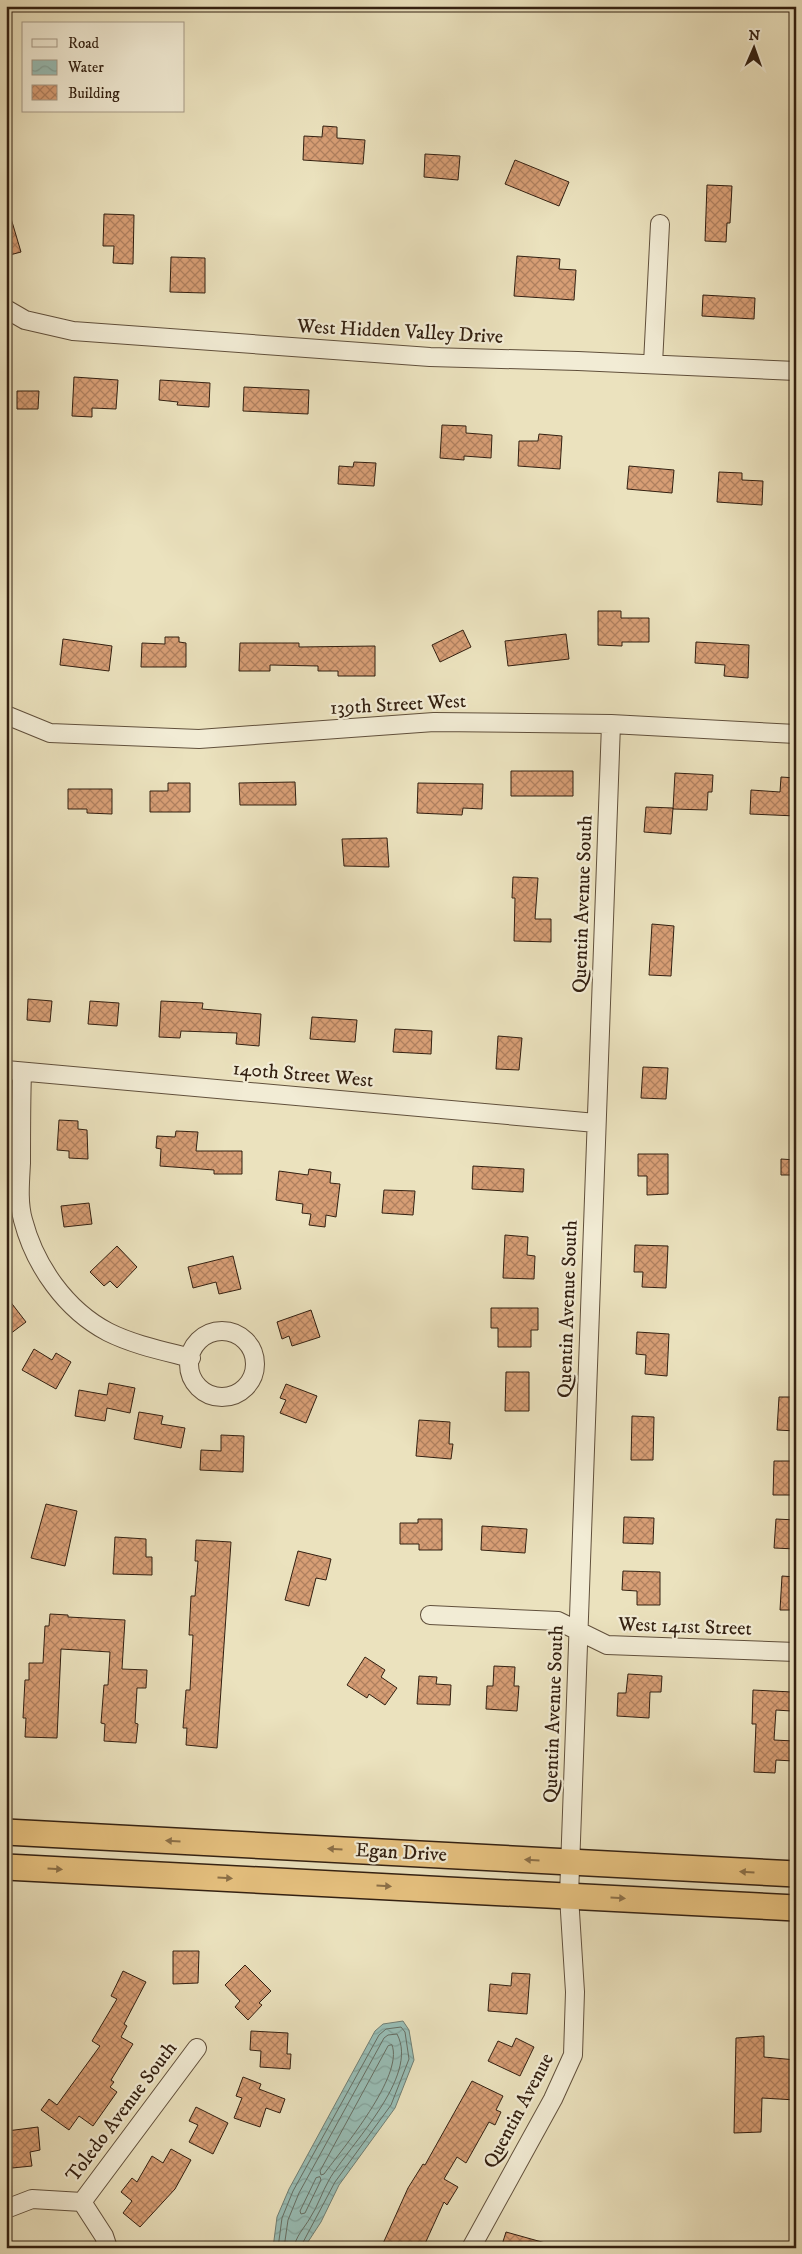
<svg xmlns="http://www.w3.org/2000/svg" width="802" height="2254" font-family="'IM FELL DW Pica',serif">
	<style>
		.water { fill: url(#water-waves); stroke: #707e73 }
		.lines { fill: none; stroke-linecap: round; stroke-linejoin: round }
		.shore { stroke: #666e63; stroke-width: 1 }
		.building { fill: url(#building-cross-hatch); stroke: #332011 }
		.minor-casing { stroke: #61503c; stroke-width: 20 }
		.highway-casing { stroke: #332011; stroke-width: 28 }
		.minor { stroke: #f2ecd5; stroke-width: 18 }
		.highway { stroke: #e6c17f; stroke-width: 25 }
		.oneway { fill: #8c7048 }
		.labels { text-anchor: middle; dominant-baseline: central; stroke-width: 4.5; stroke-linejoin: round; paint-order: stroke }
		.street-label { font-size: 20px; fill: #332011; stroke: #f2ecd5 }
	</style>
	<defs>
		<pattern id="water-waves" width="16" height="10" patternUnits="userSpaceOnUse" patternTransform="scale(1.25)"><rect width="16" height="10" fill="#98bdb5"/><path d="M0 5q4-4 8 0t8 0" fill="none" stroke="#83a29b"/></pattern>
		<pattern id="building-cross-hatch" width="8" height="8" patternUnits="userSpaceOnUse" patternTransform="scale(1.25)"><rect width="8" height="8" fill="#d79e75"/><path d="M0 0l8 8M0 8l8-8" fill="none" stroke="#af805f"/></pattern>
	</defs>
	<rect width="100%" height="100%" fill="#ebe2be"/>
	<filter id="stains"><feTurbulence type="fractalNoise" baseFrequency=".004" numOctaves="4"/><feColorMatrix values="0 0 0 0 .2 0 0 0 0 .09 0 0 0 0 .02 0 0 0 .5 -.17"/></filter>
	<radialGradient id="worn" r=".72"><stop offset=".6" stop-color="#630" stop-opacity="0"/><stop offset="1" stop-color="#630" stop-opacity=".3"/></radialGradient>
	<path class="water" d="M403,2021L409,2030L414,2060L395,2108L339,2185L321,2222L304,2248H273L277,2217L289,2189L375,2031L383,2024Z"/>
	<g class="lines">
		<path class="shore" d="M392,2045C404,2076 343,2148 324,2174L321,2175L320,2171L388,2046Z
			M320,2177L321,2180L305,2213L301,2214L300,2211L316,2178Z
			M278,2248L282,2218L293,2191L379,2035L386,2029L401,2027L405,2032L409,2059L391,2105L335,2182L300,2248
			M284,2248L288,2220L299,2193L384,2038L388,2035L397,2034C420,2077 349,2145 329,2180C322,2192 318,2206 310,2218C305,2227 295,2237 294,2248"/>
	</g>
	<path class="building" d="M323,126L337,127V138L365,140L363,164L303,160L304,136L322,137Z
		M425,154L460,156L458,180L424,177Z
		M515,160L569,182L559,206L505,184Z
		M707,185L732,186L730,223H727L726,242L705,241Z
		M104,214L134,215L133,264L113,263L114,246H103Z
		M6,215H10L21,252L6,256Z
		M517,256L560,259L559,269L576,270L574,300L514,296Z
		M171,257L205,258V293L170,292Z
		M703,295L755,298L754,319L702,316Z
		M74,377L118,380L116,409L92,408V417L72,416Z
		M160,380L210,383L209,407L177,405L178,402L159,400Z
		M244,387L309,390L308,414L243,411Z
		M17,391H39L38,409H17Z
		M442,425L466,426V433L492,435L491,458L464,456V460L440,458Z
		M539,434L562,436L560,469L518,466L519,441H538Z
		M354,462L376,463L374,486L338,484L339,466L353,467Z
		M629,466L674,470L672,493L627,489Z
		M719,472L742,473V480L763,481L762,505L717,502Z
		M598,611H621V618H649V642H622V646L598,645Z
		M463,630L471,647L440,662L432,645Z
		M566,634L569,659L508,666L505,641Z
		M165,637H179V642L186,643V667H141L142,643L165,644Z
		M63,639L112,646L109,671L60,665Z
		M696,642L749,645L748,678L724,676L725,665L695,663Z
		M240,643H299V647L375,646V676H338V671H318V666L270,665V671H239Z
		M511,771H573V796H511Z
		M675,773L713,775L712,792H708L707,810L673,809Z
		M781,777L796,778V816L750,814L751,790L780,792Z
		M295,782L296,805H240L239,783Z
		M168,783H190V812H150V791H168Z
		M418,783L483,784L482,809L463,808L462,815L417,813Z
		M68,789H112V814L87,813V809H68Z
		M646,807L673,808L671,834L644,832Z
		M387,838L389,867L344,866L342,839Z
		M513,877L538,878L535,919H551V942L514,941L515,898H512Z
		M652,924L674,926L671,976L649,975Z
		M28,999L52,1001L50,1022L27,1020Z
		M90,1001L119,1003L117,1026L88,1024Z
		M161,1001L203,1003L202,1009L261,1014L259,1046L236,1044L237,1033L181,1031L180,1038L159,1037Z
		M312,1017L357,1020L355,1042L310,1039Z
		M395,1029L432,1031L431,1054L393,1052Z
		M498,1036L522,1038L519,1070L496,1069Z
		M643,1067L668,1068L666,1099L641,1098Z
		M59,1120L78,1121V1129L87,1130L88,1159L69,1158V1151L57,1150Z
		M176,1131L198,1132L196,1151H242V1174H214V1170L160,1166L161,1149L156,1148L157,1136L175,1137Z
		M638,1154H668V1194L647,1195V1176H638Z
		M781,1159L796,1160V1175H781Z
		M473,1166L524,1169L523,1192L472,1189Z
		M309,1169L331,1172L330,1183L340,1184L336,1217L326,1215L325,1227L309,1225L311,1214L302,1213L303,1204L276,1200L279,1171L308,1175Z
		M384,1190L415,1191L413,1215L382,1213Z
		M89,1203L92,1224L64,1227L61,1206Z
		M505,1235L528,1237L527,1255L535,1256L534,1279L503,1278Z
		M635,1245L668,1246L666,1288L642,1287L643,1272H634Z
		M117,1246L137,1267L117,1288L110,1281L104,1286L90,1272Z
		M233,1256L241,1289L219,1294L216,1282L193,1288L188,1267Z
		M6,1296L26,1322L6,1337Z
		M491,1308H538V1330H531V1347H498V1328H491Z
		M311,1310L320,1337L292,1346L289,1336L282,1339L277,1322Z
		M637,1332L669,1334L667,1376L645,1374L646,1355L636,1354Z
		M34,1349L52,1360L56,1353L71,1362L56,1389L22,1370Z
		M506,1372H529V1411H505Z
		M109,1383L135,1388L130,1413L107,1408L105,1421L75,1416L79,1390L107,1395Z
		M286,1384L317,1396L306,1423L280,1413L286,1400L280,1398Z
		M779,1397H796V1431L777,1430Z
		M139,1412L163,1416L161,1424L185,1428L181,1448L134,1439Z
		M632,1416L654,1417L653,1460H631Z
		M419,1420L450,1422L449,1444H453L451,1459L416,1456Z
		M221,1435L244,1436L243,1472L200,1470L201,1450L221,1451Z
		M774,1461H796V1495H773Z
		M46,1504L77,1511L65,1566L31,1558Z
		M624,1517L654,1518L653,1544L623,1543Z
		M418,1519H442V1550H419V1544H400V1523H418Z
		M776,1519L796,1520V1549L774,1548Z
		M482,1526L527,1529L525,1553L481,1550Z
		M115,1537L146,1539V1557H152V1575L113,1574Z
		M196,1540L231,1542L217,1748L186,1745L187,1728H183L186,1690H190L193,1635H189L191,1596H195L198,1561H195Z
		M298,1551L331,1559L326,1580L316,1578L309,1606L285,1600Z
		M623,1571L660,1572V1605H637V1591L622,1590Z
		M782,1576L796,1577V1610H780Z
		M50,1614L68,1615V1617L125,1620L122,1669L147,1670L146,1688H137L135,1723L138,1724L136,1743L104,1741L105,1724L101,1723L104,1685H108L110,1652L61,1649L57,1738L25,1737L26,1718H23L25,1680H29V1663H43L45,1626H49Z
		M365,1657L385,1670L381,1677L397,1688L385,1705L369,1694L367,1698L347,1685Z
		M494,1666L515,1667L514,1686H519L517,1711L486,1709L487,1686H493Z
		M628,1674L662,1676L661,1692H650L649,1718L617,1716L618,1693H626Z
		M419,1676L437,1677L436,1684L451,1685L450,1705L417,1704Z
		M753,1690L792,1692L791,1711L776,1710L774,1740L794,1741L793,1761L776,1760L775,1773L754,1772L756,1724H752Z
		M173,1951H199L198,1983L173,1984Z
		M245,1965L271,1991L259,2003L262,2005L248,2020L235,2007L240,2001L225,1985Z
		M123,1971L146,1982L124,2024L127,2026L121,2037L133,2044L111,2080L114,2082L110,2087L117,2092L93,2126L79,2116L69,2130L41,2110L49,2099L57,2105L100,2046L92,2041L117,1999L111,1996Z
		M512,1973L530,1974L527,2014L488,2011L490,1984L511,1986Z
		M251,2031L288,2033L287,2054H291L290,2069L260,2067L261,2051L250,2050Z
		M764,2036V2057L796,2060V2100L762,2098L761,2132L734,2133L736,2038Z
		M516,2038L534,2047L520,2076L488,2061L498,2041L512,2047Z
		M243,2077L261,2084L259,2089L285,2099L280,2113L266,2108L260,2127L234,2118L242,2098L236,2096Z
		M472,2081L503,2096L496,2110L501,2112L495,2125L489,2122L466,2163L457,2157L444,2179L458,2187L447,2205L444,2202L423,2248H381L408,2188L423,2164L425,2165Z
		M196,2107L228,2123L213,2154L189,2142L198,2125L189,2121Z
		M38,2127L40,2150L30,2152L32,2166L12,2168L7,2131Z
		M171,2149L191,2160L175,2189L140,2227L123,2213L132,2201L121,2192L132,2178L137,2182L152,2156L163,2163Z
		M506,2232L549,2244V2248H501Z"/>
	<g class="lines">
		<defs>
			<path id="minor" d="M6,309L25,320L73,331L430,357L578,361L796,371
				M653,364L660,224
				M6,715L50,733L199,739L434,722L611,724L796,734
				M6,1070L596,1123
				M22,1072C21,1102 21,1133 21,1163C20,1182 18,1202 23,1220C35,1266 66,1310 108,1332C134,1345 164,1351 191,1358
				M189 1364a33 33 0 1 1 66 0a33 33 0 1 1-66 0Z
				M430,1615L558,1621L607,1645L796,1652
				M82,2202L197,2048
				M6,2209L32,2199L82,2202L104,2236L108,2248
				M471,2248L553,2099L573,2055L575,1992L569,1896L611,724"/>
			<path id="highway" d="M6,1832L796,1874
				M6,1867L796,1908"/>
		</defs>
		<use href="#minor" class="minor-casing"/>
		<use href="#highway" class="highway-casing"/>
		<use href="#minor" class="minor"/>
		<use href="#highway" class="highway"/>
	</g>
	<defs><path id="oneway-solid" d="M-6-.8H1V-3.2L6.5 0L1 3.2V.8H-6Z" transform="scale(1.25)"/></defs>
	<g class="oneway">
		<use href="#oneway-solid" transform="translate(173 1841) rotate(-177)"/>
		<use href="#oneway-solid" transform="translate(335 1849) rotate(-177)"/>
		<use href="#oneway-solid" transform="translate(532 1860) rotate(-177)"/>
		<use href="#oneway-solid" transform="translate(55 1869) rotate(3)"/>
		<use href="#oneway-solid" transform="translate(747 1872) rotate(-177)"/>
		<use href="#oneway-solid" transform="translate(225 1878) rotate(3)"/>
		<use href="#oneway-solid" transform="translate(384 1886) rotate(3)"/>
		<use href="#oneway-solid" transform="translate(618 1898) rotate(3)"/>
	</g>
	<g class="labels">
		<g class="street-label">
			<text transform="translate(400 332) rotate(3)">West Hidden Valley Drive</text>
			<text transform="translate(398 705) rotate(-3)">139th Street West</text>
			<text transform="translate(583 904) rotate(-88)">Quentin Avenue South</text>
			<text transform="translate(303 1075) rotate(5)">140th Street West</text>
			<text transform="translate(568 1309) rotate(-88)">Quentin Avenue South</text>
			<text transform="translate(685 1627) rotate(2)">West 141st Street</text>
			<text transform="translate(554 1714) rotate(-88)">Quentin Avenue South</text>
			<text transform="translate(401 1853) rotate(3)">Egan Drive</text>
			<text transform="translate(519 2111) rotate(-62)">Quentin Avenue</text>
			<text transform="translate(122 2112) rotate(-53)">Toledo Avenue South</text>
		</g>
	</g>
	<rect width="802" height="2254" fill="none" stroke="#ebe2be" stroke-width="25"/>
	<rect x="8" y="8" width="787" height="2239" fill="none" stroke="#332011" stroke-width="2.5"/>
	<rect x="12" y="12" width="777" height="2229" fill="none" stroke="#332011"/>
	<rect x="22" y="22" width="162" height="90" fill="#f2ecd5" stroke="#a69a87"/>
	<rect x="32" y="39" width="25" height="8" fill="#f2ecd5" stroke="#a69a87"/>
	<text x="68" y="48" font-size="15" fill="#332011">Road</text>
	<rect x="32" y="60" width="25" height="15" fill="url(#water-waves)" stroke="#a69a87"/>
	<text x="68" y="72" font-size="15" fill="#332011">Water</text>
	<rect x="32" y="85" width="25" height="15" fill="url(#building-cross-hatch)" stroke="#a69a87"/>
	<text x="68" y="98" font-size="15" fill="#332011">Building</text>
	<g transform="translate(754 48) rotate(2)" stroke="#f2ecd5" stroke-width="4" paint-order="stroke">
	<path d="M0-4L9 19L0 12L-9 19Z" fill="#332011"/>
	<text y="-8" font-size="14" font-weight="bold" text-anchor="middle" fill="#332011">N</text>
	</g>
	<rect width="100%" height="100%" filter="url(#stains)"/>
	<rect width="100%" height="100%" fill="url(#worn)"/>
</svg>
